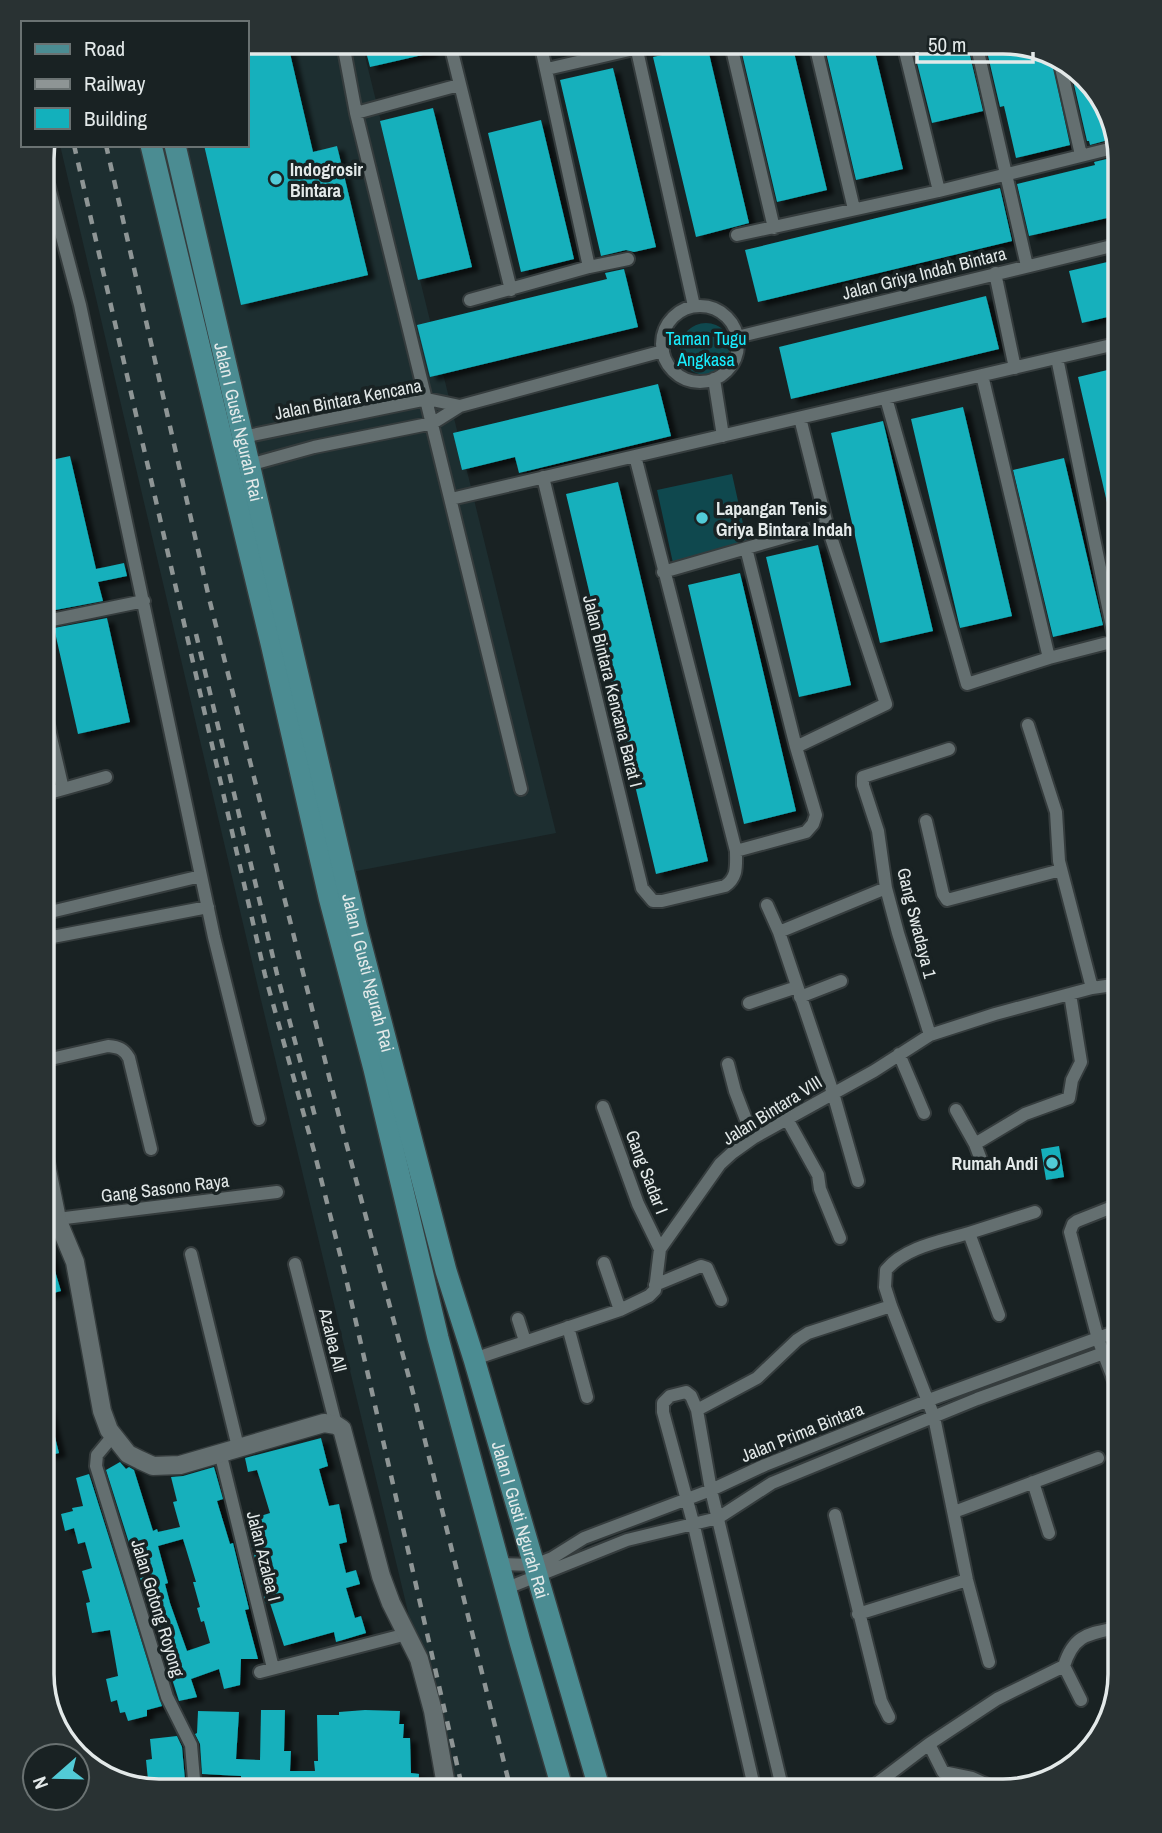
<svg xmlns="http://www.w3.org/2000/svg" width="1162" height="1833" font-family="'Archivo Narrow',sans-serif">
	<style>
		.built { fill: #1d2e30 }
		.green { fill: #0f484e }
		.building { fill: #13b0bc; fill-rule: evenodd; filter: url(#shadow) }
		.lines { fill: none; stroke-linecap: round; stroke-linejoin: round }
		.street-casing { stroke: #353c3d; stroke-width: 16 }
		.secondary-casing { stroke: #353c3d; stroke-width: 21 }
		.primary-casing { stroke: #353c3d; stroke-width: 24 }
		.street { stroke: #646f70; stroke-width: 12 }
		.secondary { stroke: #646f70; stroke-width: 18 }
		.primary { stroke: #4b8c92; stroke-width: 21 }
		.rail { stroke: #8e9595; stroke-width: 4.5; stroke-dasharray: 9 9; stroke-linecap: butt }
		.poi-dot { fill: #52cbd7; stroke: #192223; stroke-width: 2.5 }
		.labels { text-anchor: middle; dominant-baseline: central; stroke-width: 7; stroke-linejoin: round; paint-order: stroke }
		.poi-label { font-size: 18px; font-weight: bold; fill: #e3e9e9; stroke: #192223; text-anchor: start }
		.street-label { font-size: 18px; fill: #e3e9e9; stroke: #192223 }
		.park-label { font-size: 18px; fill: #18eeff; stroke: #192223 }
		.rim { fill: none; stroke: #e3e9e9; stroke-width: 3.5 }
	</style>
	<defs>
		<filter id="shadow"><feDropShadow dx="7" dy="4" stdDeviation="2" flood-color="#0009"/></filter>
	</defs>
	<rect width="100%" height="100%" fill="#192223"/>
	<path class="built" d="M363,48L556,833L346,873L176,145H247V50Z
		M60,145H151L563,1791H451L261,1000Z"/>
	<path class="green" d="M680 349a26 26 0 1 1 52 0a26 26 0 1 1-52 0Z
		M732,474L748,546L673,563L657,490Z"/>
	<path class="building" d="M1010,42L1051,56L1070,145L1016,158L1004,106L1000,107L985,43Z
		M912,43H967L983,111L932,123Z
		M792,44L827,190L777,202L740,45Z
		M824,44H873L903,169L856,180Z
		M707,45L749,223L696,237L653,57Z
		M365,48H431V53L370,67Z
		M289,49L313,152L337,146L368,275L241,305L204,145H247V50Z
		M1069,63L1108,107L1115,138L1090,145L1089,141H1087Z
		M613,68L656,247L634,252L626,250L601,256L560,80Z
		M433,108L472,267L418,280L380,121Z
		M541,120L574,259L521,272L488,133Z
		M1119,156L1120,215L1029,236L1017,184L1095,165L1094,162Z
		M1000,188L1012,241L758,302L745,250Z
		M1120,259V314L1082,323L1069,271Z
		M624,269L638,327L430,377L417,325L607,279L605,273Z
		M986,296L999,349L791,399L779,347Z
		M1120,367V536L1115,537L1078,377Z
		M658,384L671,436L519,473L515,457L462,470L453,433Z
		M963,407L1012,616L960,628L911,419Z
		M883,421L933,631L880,643L831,433Z
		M70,456L96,569L124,563L127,576L98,582L103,601L50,611L49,608L42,609V594L46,592L42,576V462Z
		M1064,458L1103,625L1053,637L1013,470Z
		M618,482L708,861L656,874L566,494Z
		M818,545L851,685L799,697L766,557Z
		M740,573L796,811L744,824L688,585Z
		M107,618L130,722L78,734L54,628Z
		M1059,1146L1064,1177L1046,1180L1041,1149Z
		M42,1238H45L61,1291L42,1296Z
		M47,1406L59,1453L42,1457V1407Z
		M321,1438L328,1466L319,1469L329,1506L339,1504L347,1542L339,1544L346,1573L356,1570L360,1584L346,1588L355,1618L361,1616L366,1633L336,1642L334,1632L284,1646L270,1603L266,1604L250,1538L255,1537L254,1533L258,1532L254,1518L270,1513L257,1470L248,1472L245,1458Z
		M120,1462L126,1469L129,1467L134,1470L153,1531L157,1529L158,1532L180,1527L173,1502L177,1501L171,1477L183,1476L214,1467L223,1499L217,1501L230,1544L233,1543L249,1609L245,1610L258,1659H241L240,1685L224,1689L219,1669L191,1679L197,1697L179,1701L106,1470ZM183,1539L196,1582H193L200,1607L197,1608L201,1622L204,1621L210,1643L187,1651L170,1603L165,1584L168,1583L158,1546Z
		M89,1474L162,1706L147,1710V1716L128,1721L125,1712L120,1713L117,1700L111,1702L106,1679L118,1676L110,1630L92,1633L86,1603L90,1602L82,1571L92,1568L85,1542L78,1544L74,1528L65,1531L61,1514L73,1511L72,1508L83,1506L76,1478Z
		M261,1710H285L284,1751H291L290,1771H315L314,1761H318L317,1715H339V1712L365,1710L400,1711L399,1724H404L403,1738H410L411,1773L419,1774L418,1791H347V1789L333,1788H319V1791H241V1776L202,1774L200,1744L195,1734L197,1733L198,1711L239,1712L236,1759L260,1760Z
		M177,1736L182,1747L186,1791L149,1790L146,1760L152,1759L150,1739Z"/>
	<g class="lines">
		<defs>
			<path id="street" d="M903,43L939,191
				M976,43L1027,266
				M815,44L854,209
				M731,45L774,228
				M636,46L694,306
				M541,47L589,267
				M451,48L511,290
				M344,49L356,113L521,789
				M1059,59L1081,155
				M547,69L647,46
				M356,113L459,85
				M42,161L80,305L214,937L259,1119
				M737,235L939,191L1117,147
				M995,273L1015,368
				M470,300L589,267L628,259
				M662 344a38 38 0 1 1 76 0a38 38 0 1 1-76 0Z
				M737,337L1120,244
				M982,375L1049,658
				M714,379L723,436
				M886,398L967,684L1049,658L1115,641L1057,358
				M243,437L427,399L460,406
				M249,465L314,447L433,423L460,406L663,351
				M543,477L642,888L653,901H662L725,886C738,877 736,866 736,851L635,456
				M451,499L1120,343
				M663,572L827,525
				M42,622L144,601
				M42,699L63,789
				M1028,725L1056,812L1059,861L1092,988
				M796,747L886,704L827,525L800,418
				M42,795L106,777
				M926,821L943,894L947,900L1061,870
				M736,851L806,832L813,824L816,815L796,747L746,548
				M767,905L779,932L833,1093L858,1181
				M42,914L201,876
				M779,932L886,888
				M42,939L208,907
				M800,997L841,981
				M749,1003L797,987
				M930,1035L898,933L886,888L878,831L863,785V777L949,749
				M899,1054L924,1113
				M42,1061L108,1046C119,1047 124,1049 129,1058L151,1149
				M728,1064L735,1091L753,1138
				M603,1107L638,1204L660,1249
				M956,1110L975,1144L983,1165
				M787,1119L818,1175L820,1189L840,1238
				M975,1144L1025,1114L1069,1098L1072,1080L1081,1062L1070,994
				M57,1219L277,1192
				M969,1233L1035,1212
				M191,1254L238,1447
				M604,1263L620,1310
				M295,1264L336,1425
				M655,1285L701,1266L707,1268L721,1300
				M518,1319L525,1341
				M568,1327L587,1397
				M474,1359L620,1310L649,1296L655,1290L660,1249L720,1164L732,1153L753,1138L874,1071L930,1035L995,1014L1092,988L1120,984
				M1120,1396L1098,1339L1070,1232L1073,1224L1077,1221L1120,1204
				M697,1410L757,1378L797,1340L808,1333L891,1306
				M112,1437L97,1455L96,1466L167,1697L191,1745L195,1791
				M220,1452L273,1668
				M1033,1482L1049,1533
				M954,1512L1098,1458
				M835,1515L881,1701L889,1717
				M500,1564L534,1565L552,1558L584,1538L711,1490L765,1465L929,1400L1120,1330
				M507,1588L627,1540L718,1518L772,1483L977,1399L1120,1347
				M858,1614L967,1580
				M989,1662L967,1580L934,1417L891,1306L885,1287L886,1270C905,1247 942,1241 969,1233L999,1315
				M1064,1666C1074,1633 1090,1634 1120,1627
				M260,1672L407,1634
				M929,1744L943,1772L972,1778L1001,1791
				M755,1791L694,1526L663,1412V1403L670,1396L686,1392L691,1396L697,1410L711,1490L783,1791
				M867,1791L929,1744L997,1699L1064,1666L1081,1700"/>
			<path id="secondary" d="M42,1145L57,1219L75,1262L102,1411L109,1430L128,1454L140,1460L153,1466L180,1465L324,1423L336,1425L342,1429L381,1576L391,1603L419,1659L433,1711L447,1791"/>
			<g id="primary">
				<path d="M151,145L271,643L329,897L374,1069L438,1338L520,1642L563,1791"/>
				<path id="s1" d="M175,145L357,929L406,1118L446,1271L474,1359L600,1791"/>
			</g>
		</defs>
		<use href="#street" class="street-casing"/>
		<use href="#secondary" class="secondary-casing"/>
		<use href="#primary" class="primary-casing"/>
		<use href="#street" class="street"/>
		<use href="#secondary" class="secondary"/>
		<use href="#primary" class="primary"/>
		<path class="rail" d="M74,145L265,975L314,1151L345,1274L463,1791
			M106,145L209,598L340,1120L416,1404L511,1791
			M196,634L277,974L316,1120"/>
	</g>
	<g class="poi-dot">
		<circle cx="276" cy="179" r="7"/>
		<circle cx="702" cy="518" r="7"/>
		<circle cx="1052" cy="1163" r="7"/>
	</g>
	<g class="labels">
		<g class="poi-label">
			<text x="290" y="169">Indogrosir<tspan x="290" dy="21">Bintara</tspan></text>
			<text x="716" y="508">Lapangan Tenis<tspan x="716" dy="21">Griya Bintara Indah</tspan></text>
			<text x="1038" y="1163" text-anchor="end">Rumah Andi</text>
		</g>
		<g class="street-label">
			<text transform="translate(924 273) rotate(-14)">Jalan Griya Indah Bintara</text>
			<text transform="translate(348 399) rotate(-11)">Jalan Bintara Kencana</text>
			<text stroke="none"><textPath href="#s1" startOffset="284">Jalan I Gusti Ngurah Rai</textPath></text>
			<text transform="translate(613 691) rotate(76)">Jalan Bintara Kencana Barat I</text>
			<text transform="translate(917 923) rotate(76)">Gang Swadaya 1</text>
			<text stroke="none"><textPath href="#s1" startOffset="850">Jalan I Gusti Ngurah Rai</textPath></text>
			<text transform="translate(772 1110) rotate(-32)">Jalan Bintara VIII</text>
			<text transform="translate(647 1172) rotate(69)">Gang Sadar I</text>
			<text transform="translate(165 1188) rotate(-7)">Gang Sasono Raya</text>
			<text transform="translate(333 1340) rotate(76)">Azalea All</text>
			<text transform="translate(802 1432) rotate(-22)">Jalan Prima Bintara</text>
			<text stroke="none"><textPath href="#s1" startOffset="1418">Jalan I Gusti Ngurah Rai</textPath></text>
			<text transform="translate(264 1556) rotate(76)">Jalan Azalea I</text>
			<text transform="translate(158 1608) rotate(73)">Jalan Gotong Royong</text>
		</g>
		<g class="park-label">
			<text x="706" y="338">Taman Tugu<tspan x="706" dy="21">Angkasa</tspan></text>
		</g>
	</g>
	<path d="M0 0H1162V1833H0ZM159 54H1003A105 105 0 0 1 1108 159V1674A105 105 0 0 1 1003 1779H159A105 105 0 0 1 54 1674V159A105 105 0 0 1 159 54Z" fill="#293233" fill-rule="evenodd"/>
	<path class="rim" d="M159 54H1003A105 105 0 0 1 1108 159V1674A105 105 0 0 1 1003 1779H159A105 105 0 0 1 54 1674V159A105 105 0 0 1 159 54Z"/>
	<rect x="21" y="21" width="228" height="126" fill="#192223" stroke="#6a7272" stroke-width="2"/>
	<rect x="35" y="44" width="35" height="10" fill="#4b8c92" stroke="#6a7272" stroke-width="2"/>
	<text x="84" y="56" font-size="21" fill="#e3e9e9">Road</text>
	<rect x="35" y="79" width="35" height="10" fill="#8e9595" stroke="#6a7272" stroke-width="2"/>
	<text x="84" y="91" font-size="21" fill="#e3e9e9">Railway</text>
	<rect x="35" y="108" width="35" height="21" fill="#13b0bc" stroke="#6a7272" stroke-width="2"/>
	<text x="84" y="126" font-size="21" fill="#e3e9e9">Building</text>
	<g transform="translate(56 1777) rotate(250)"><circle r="33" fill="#192223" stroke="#6a7272" stroke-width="2"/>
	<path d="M0-5L12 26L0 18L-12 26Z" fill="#52cbd7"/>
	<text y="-10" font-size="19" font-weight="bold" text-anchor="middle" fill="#e3e9e9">N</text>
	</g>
	<path d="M917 52v10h116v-10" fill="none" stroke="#e3e9e9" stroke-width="3.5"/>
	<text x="928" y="52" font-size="21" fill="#e3e9e9" stroke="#192223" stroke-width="5" paint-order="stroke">50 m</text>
</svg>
